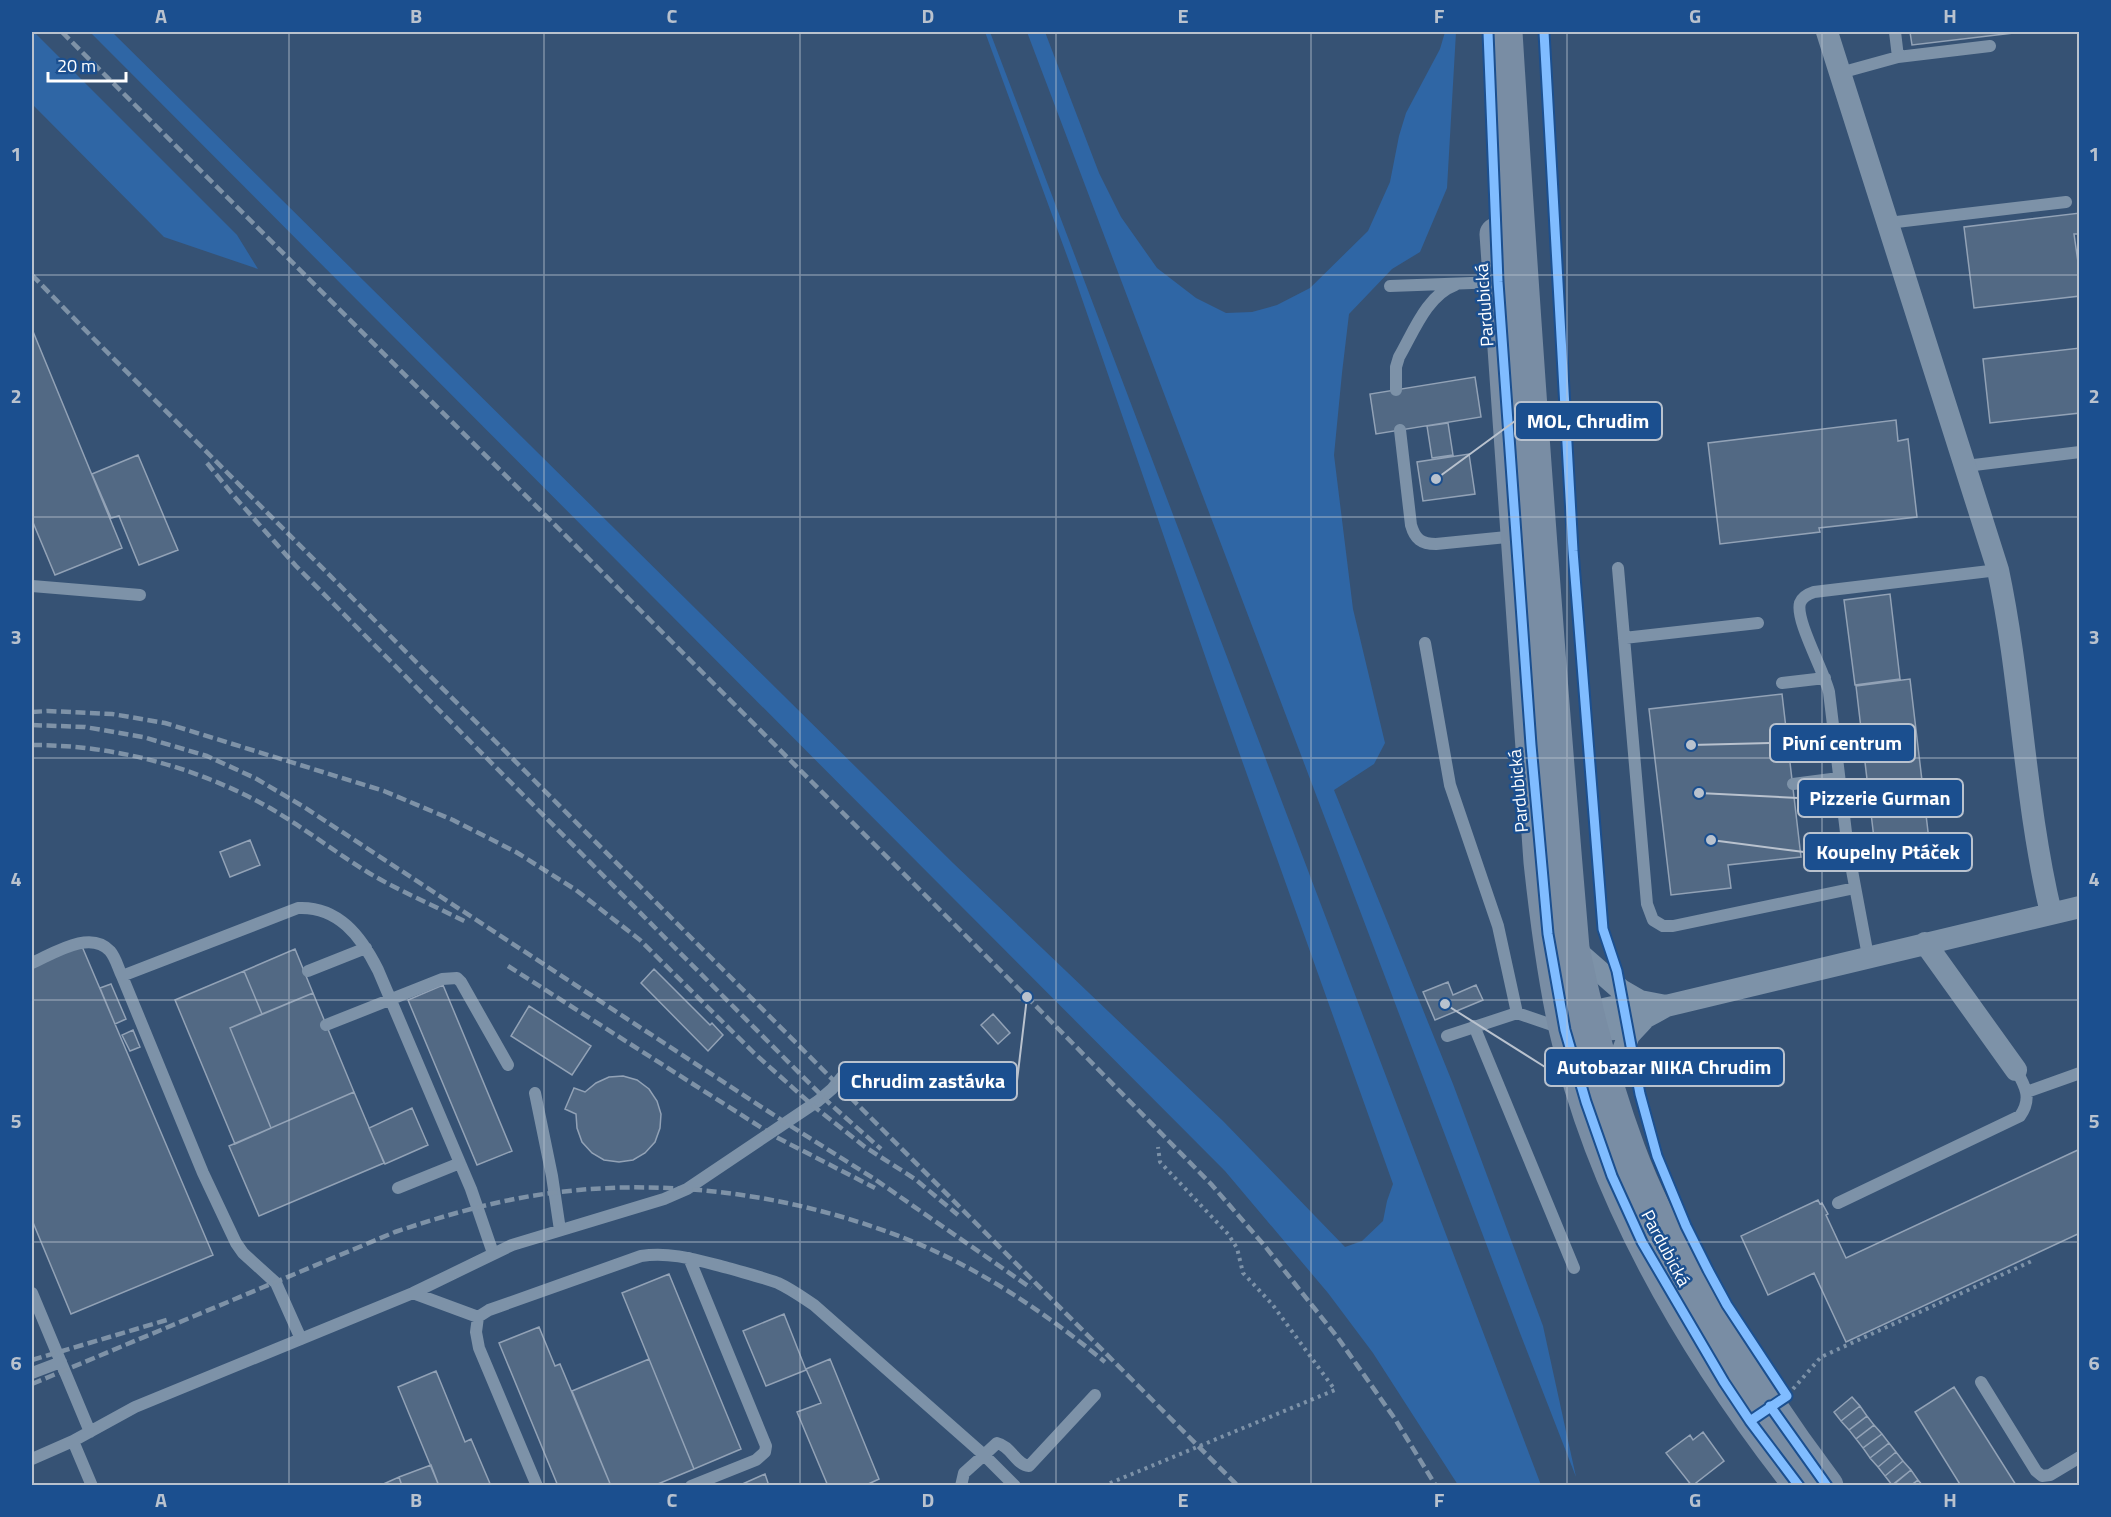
<svg xmlns="http://www.w3.org/2000/svg" width="2111" height="1517" font-family="'Titillium Web',sans-serif">
	<style>
		.green { fill: #2f66a5 }
		.building { fill: #526984; stroke: #92a2b6; stroke-width: 1.5 }
		.lines { fill: none; stroke-linecap: round; stroke-linejoin: round }
		.path { stroke: #7d92a8; stroke-width: 4; stroke-dasharray: 3 4.5; stroke-linecap: butt }
		.lane { stroke: #7d92a8; stroke-width: 12 }
		.street { stroke: #7d92a8; stroke-width: 22 }
		.secondary { stroke: #798da4; stroke-width: 33 }
		.rail { stroke: #7e92a7; stroke-width: 4.5; stroke-dasharray: 10 4.5; stroke-linecap: butt }
		.cycleway-casing { stroke: #1b4f8f; stroke-width: 13 }
		.cycleway { stroke: #80bcff; stroke-width: 9 }
		.grid { fill: none; stroke: #b9c2ce; stroke-width: 1.5; stroke-opacity: 0.55 }
		.labels { text-anchor: middle; dominant-baseline: central; stroke-width: 5; stroke-linejoin: round; paint-order: stroke }
		.street-label { font-size: 18px; fill: #fff; stroke: #1b4f8f }
		.leader { fill: none; stroke: #b9c2ce; stroke-width: 2 }
		.callout-dot { fill: #b9c2ce; stroke: #1b4f8f; stroke-width: 2 }
		.callout { fill: #1b4f8f; stroke: #b9c2ce; stroke-width: 2 }
		.callout-label { font-size: 20px; text-anchor: middle; font-weight: bold; fill: #fff }
		.neatline { fill: none; stroke: #b9c2ce; stroke-width: 2 }
		.grid-label { font-size: 20px; text-anchor: middle; font-weight: bold; fill: #b9c2ce }
	</style>
	<rect width="100%" height="100%" fill="#365274"/>
	<path class="green" d="M32,32H34L237,235L258,269L164,237L32,104Z
		M90,32H112L953,863L1223,1121L1345,1247L1362,1241L1383,1221L1387,1201L1393,1184L1214,682L1070,264L985,32H990L1541,1485H1458L1373,1353L1328,1293L1225,1171Z
		M1027,32H1045L1099,173L1121,217L1157,268L1196,298L1226,313L1252,312L1277,305L1310,288L1368,231L1390,182L1399,136L1406,113L1440,49L1445,32H1456L1447,188L1420,252L1392,269L1349,314L1342,373L1334,455L1353,609L1385,743L1374,764L1334,790L1453,1084L1543,1326L1576,1477L1520,1333Z"/>
	<path class="building" d="M1910,32H2022L1912,45Z
		M2080,213V234H2074L2080,276V296L1974,308L1964,227Z
		M32,329L122,548L55,575L32,520Z
		M2080,348V413L1990,423L1983,359Z
		M1475,377L1481,417L1376,434L1370,394Z
		M1896,420L1898,441L1908,439L1917,517L1819,528L1820,532L1720,544L1708,443Z
		M1448,423L1453,455L1432,458L1427,426Z
		M1469,454L1475,494L1423,501L1417,462Z
		M138,455L178,550L139,565L119,516L111,518L92,474Z
		M1890,594L1900,679L1855,685L1844,600Z
		M1910,679L1929,840L1875,847L1856,686Z
		M1782,694L1801,857L1728,865L1731,888L1671,895L1649,709Z
		M250,840L260,865L230,877L220,852Z
		M81,944L213,1255L71,1314L32,1220V965Z
		M295,949L313,993L262,1014L244,971Z
		M654,969L710,1025L712,1023L723,1035L708,1051L641,983Z
		M244,971L262,1014L230,1028L271,1128L235,1144L175,1000Z
		M1448,982L1453,995L1476,985L1483,1000L1435,1020L1423,992Z
		M111,984L126,1019L115,1024L100,988Z
		M443,985L512,1151L477,1165L408,1000Z
		M313,993L354,1092L271,1128L230,1028Z
		M529,1006L591,1046L572,1075L511,1036Z
		M993,1014L1010,1033L998,1044L981,1025Z
		M133,1030L140,1047L130,1051L122,1035Z
		M623,1076L637,1080L649,1089L657,1101L661,1114L660,1128L655,1142L645,1153L633,1160L619,1162L604,1160L592,1153L582,1142L577,1128L576,1114L565,1109L574,1088L585,1092L596,1083L609,1077Z
		M354,1092L384,1163L259,1216L229,1146Z
		M412,1108L428,1145L385,1164L369,1128Z
		M2080,1149V1233L1846,1342L1814,1273L1768,1295L1741,1236L1818,1200L1820,1204L1822,1203L1828,1214L1826,1215L1846,1258Z
		M669,1274L741,1449L694,1469L622,1293Z
		M784,1314L806,1370L766,1386L743,1331Z
		M539,1327L555,1366L560,1364L611,1486H558L499,1343Z
		M649,1359L694,1469L653,1486H611L572,1391Z
		M830,1359L879,1479L864,1486H828L797,1412L821,1403L806,1369Z
		M436,1371L465,1442L471,1439L491,1486H439L398,1387Z
		M1954,1387L2016,1485V1486H1961L1915,1412Z
		M1852,1397L1860,1406L1841,1421L1834,1412Z
		M1860,1406L1867,1416L1849,1430L1841,1421Z
		M1867,1416L1874,1425L1856,1439L1849,1430Z
		M1874,1425L1882,1434L1863,1448L1856,1439Z
		M1703,1432L1724,1461L1692,1486L1666,1453L1690,1435L1693,1440Z
		M1882,1434L1889,1443L1870,1458L1863,1448Z
		M1889,1443L1896,1452L1878,1467L1870,1458Z
		M1896,1452L1903,1461L1885,1476L1878,1467Z
		M1903,1461L1911,1470L1892,1485L1885,1476Z
		M431,1465L439,1486H402L399,1477Z
		M1911,1470L1918,1480L1910,1486H1892Z
		M765,1474L769,1486H738Z
		M399,1477L402,1486H379Z
		M1918,1480L1923,1486H1910Z"/>
	<g class="lines">
		<path class="path" d="M1793,1389L1821,1357L2032,1261
			M1103,1486L1335,1390L1272,1304L1243,1273L1237,1248L1228,1234L1160,1162L1158,1147"/>
		<path class="lane" d="M1895,32L1898,57L1990,46
			M1840,73L1898,57
			M1888,223L2066,202
			M1390,286L1499,282
			M1396,390V367L1399,357C1413,333 1427,295 1455,285
			M1400,430L1411,525C1415,539 1421,544 1436,544L1517,536
			M1966,466L2080,452
			M1618,568L1647,904L1653,920L1663,926H1673L1855,888
			M32,586L140,595
			M1624,638L1758,623
			M1425,643L1450,785L1498,926L1517,1013
			M1782,683L1825,678
			M1793,784L1839,778
			M1868,956L1848,849L1829,692C1824,671 1795,620 1800,603C1802,597 1808,594 1814,592L1998,570
			M32,963C53,954 90,929 110,951C116,958 118,968 122,976
			M308,971L366,948
			M326,1025L442,979L457,978L461,982L508,1065
			M1474,1026L1574,1268
			M1447,1036L1517,1013L1561,1028
			M2027,1092L2080,1073
			M535,1093L552,1176L560,1230
			M398,1188L460,1163
			M1838,1203L2020,1116C2032,1099 2026,1087 2016,1070
			M689,1258L766,1446L765,1452L756,1460L691,1486
			M32,1293L90,1432
			M413,1293L478,1317
			M301,1339L276,1283L243,1253L236,1243L203,1173L122,976L298,908C338,906 361,936 378,970L471,1189L493,1253
			M32,1373L61,1362
			M1981,1382L2036,1471L2042,1476L2050,1475L2080,1457
			M73,1441L92,1486
			M32,1459L73,1441L135,1407L413,1293L512,1245L664,1199L687,1189L818,1101L832,1089L850,1067
			M537,1486L479,1348L476,1332L478,1317L489,1310L641,1256C671,1251 700,1261 728,1268C745,1273 762,1277 778,1283C791,1289 802,1297 814,1305L984,1455L997,1443C1011,1446 1016,1465 1029,1466L1095,1395
			M961,1486L964,1473L984,1455L1015,1486"/>
		<path class="street" d="M1827,32L1998,570C2022,683 2024,800 2051,913
			M1925,943L2016,1070
			M1573,948L1621,990L1640,1001L1666,1006
			M1590,1023C1594,1025 1599,1028 1603,1029C1620,1033 1652,1014 1666,1006L2080,907
			M1580,1026L1590,1023L1604,1009L1640,1001
			M1609,1086L1629,1035L1643,1020"/>
		<path class="secondary" d="M1506,32C1525,337 1547,643 1573,948C1587,1016 1605,1085 1629,1150C1652,1212 1685,1271 1720,1327C1753,1382 1788,1434 1827,1486
			M1496,234L1540,862C1546,918 1553,973 1565,1028C1602,1192 1689,1342 1791,1474"/>
		<path class="rail" d="M62,32L1030,1000L1211,1184L1264,1245L1338,1338L1395,1419L1436,1486
			M32,275L92,337L1238,1486
			M207,463L233,495L296,566L828,1102L881,1149
			M32,712L48,711L112,714L165,723L384,791L453,820L516,852L576,890L640,940L754,1053L812,1105L865,1147L915,1179L958,1215
			M32,725L85,727L143,737L207,756L255,778L304,807L789,1125L873,1178L1031,1288
			M32,745C115,745 197,767 270,808C304,828 335,852 369,873C399,891 435,906 466,922
			M508,966L776,1137L875,1188
			M32,1360L170,1319
			M32,1384L395,1232C440,1217 484,1204 531,1196C659,1175 794,1193 914,1242C984,1271 1047,1314 1105,1362"/>
		<defs>
			<path id="cycleway" d="M1488,32L1498,282L1531,745L1548,934L1565,1030L1586,1102L1612,1176L1642,1242L1724,1382L1750,1421L1799,1486
				M1544,32L1573,551L1603,929L1617,971L1640,1094L1657,1156L1686,1226L1708,1270L1727,1305L1787,1396L1750,1421
				M1770,1406L1827,1486"/>
		</defs>
		<use href="#cycleway" class="cycleway-casing"/>
		<use href="#cycleway" class="cycleway"/>
	</g>
	<path class="grid" d="M289,32V1486M544,32V1486M800,32V1486M1056,32V1486M1311,32V1486M1567,32V1486M1822,32V1486M32,275H2080M32,517H2080M32,758H2080M32,1000H2080M32,1242H2080"/>
	<g class="labels">
		<g class="street-label">
			<text transform="translate(1484 305) rotate(-94)">Pardubická</text>
			<text transform="translate(1518 791) rotate(-95)">Pardubická</text>
			<text transform="translate(1666 1248) rotate(62)">Pardubická</text>
		</g>
	</g>
	<path class="leader" d="M1436 479L1515 421M1691 745L1770 743M1699 793L1798 798M1711 840L1804 852M1445 1004L1545 1067M1027 997L1017 1081"/>
	<g class="callout-dot">
		<circle cx="1436" cy="479" r="6"/>
		<circle cx="1691" cy="745" r="6"/>
		<circle cx="1699" cy="793" r="6"/>
		<circle cx="1711" cy="840" r="6"/>
		<circle cx="1445" cy="1004" r="6"/>
		<circle cx="1027" cy="997" r="6"/>
	</g>
	<g class="callout">
		<rect x="1515" y="402" width="147" height="38" rx="6"/>
		<rect x="1770" y="724" width="145" height="38" rx="6"/>
		<rect x="1798" y="779" width="165" height="38" rx="6"/>
		<rect x="1804" y="833" width="168" height="38" rx="6"/>
		<rect x="1545" y="1048" width="239" height="38" rx="6"/>
		<rect x="839" y="1062" width="178" height="38" rx="6"/>
	</g>
	<g class="callout-label">
		<text x="1588" y="428">MOL, Chrudim</text>
		<text x="1842" y="750">Pivní centrum</text>
		<text x="1880" y="805">Pizzerie Gurman</text>
		<text x="1888" y="859">Koupelny Ptáček</text>
		<text x="1664" y="1074">Autobazar NIKA Chrudim</text>
		<text x="928" y="1088">Chrudim zastávka</text>
	</g>
	<rect width="2111" height="1517" fill="none" stroke="#1b4f8f" stroke-width="66"/>
	<path d="M48 72v9h78v-9" fill="none" stroke="#ffffff" stroke-width="3"/>
	<text x="57" y="72" font-size="18" fill="#ffffff" stroke="#1b4f8f" stroke-width="4.5" paint-order="stroke">20 m</text>
	<rect x="33" y="33" width="2045" height="1451" class="neatline"/>
	<g class="grid-label">
		<text x="161" y="23">A</text>
		<text x="416" y="23">B</text>
		<text x="672" y="23">C</text>
		<text x="928" y="23">D</text>
		<text x="1183" y="23">E</text>
		<text x="1439" y="23">F</text>
		<text x="1695" y="23">G</text>
		<text x="1950" y="23">H</text>
		<text x="16" y="161">1</text>
		<text x="2094" y="161">1</text>
		<text x="16" y="403">2</text>
		<text x="2094" y="403">2</text>
		<text x="16" y="644">3</text>
		<text x="2094" y="644">3</text>
		<text x="16" y="886">4</text>
		<text x="2094" y="886">4</text>
		<text x="16" y="1128">5</text>
		<text x="2094" y="1128">5</text>
		<text x="16" y="1370">6</text>
		<text x="2094" y="1370">6</text>
		<text x="161" y="1507">A</text>
		<text x="416" y="1507">B</text>
		<text x="672" y="1507">C</text>
		<text x="928" y="1507">D</text>
		<text x="1183" y="1507">E</text>
		<text x="1439" y="1507">F</text>
		<text x="1695" y="1507">G</text>
		<text x="1950" y="1507">H</text>
	</g>
</svg>
